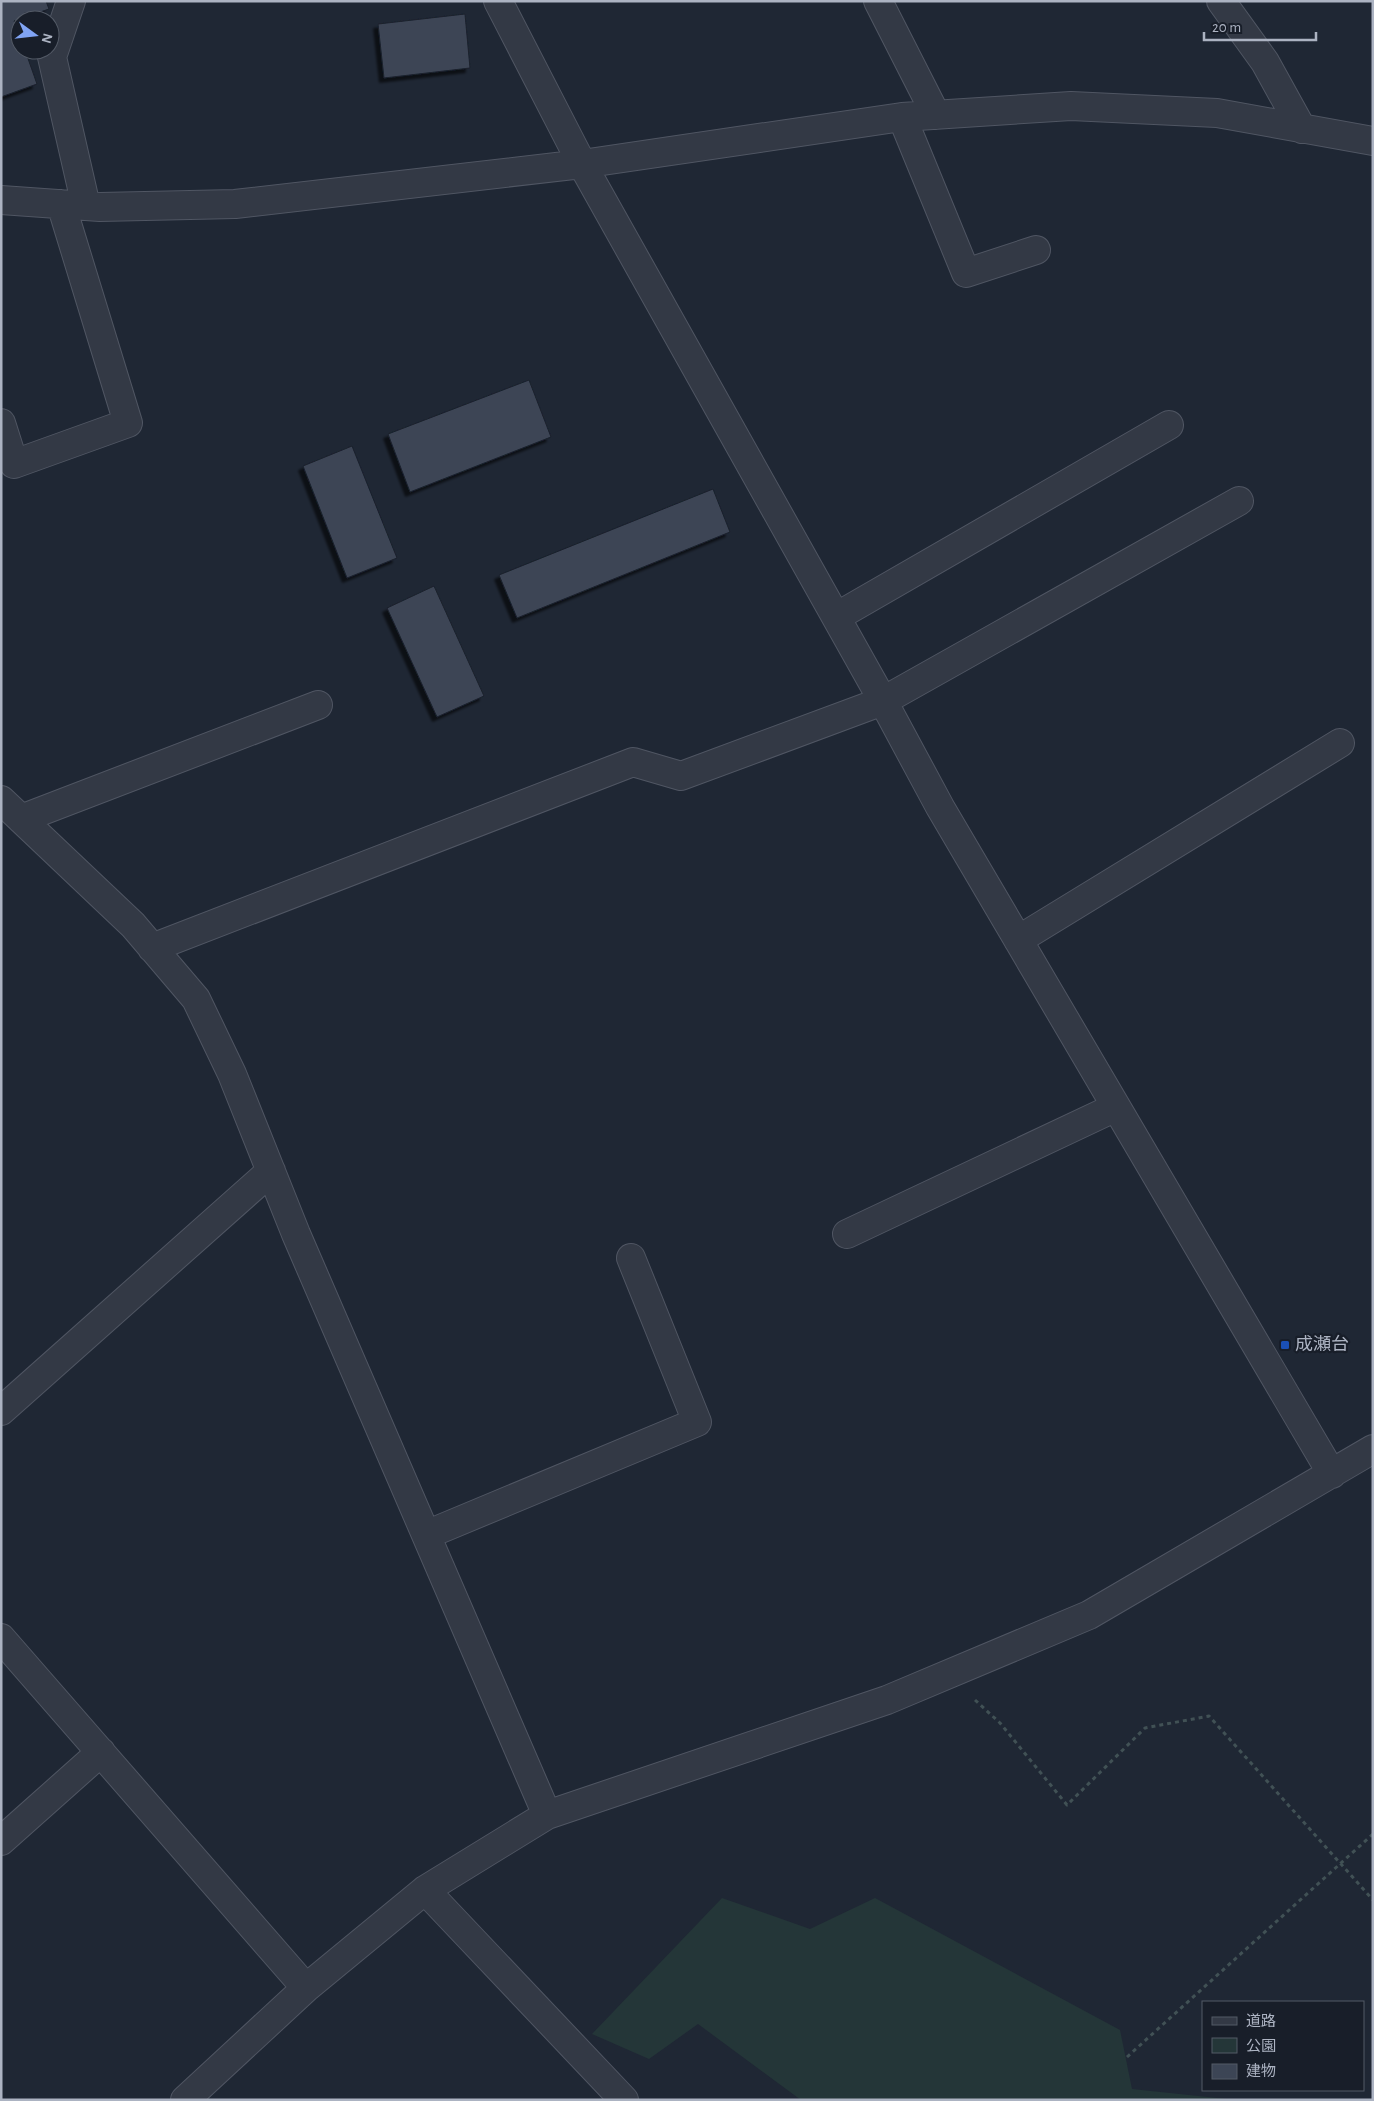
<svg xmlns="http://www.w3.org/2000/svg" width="1374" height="2101" font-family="'Alegreya Sans','Noto Sans JP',sans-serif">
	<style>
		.green { fill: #243638 }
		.building { fill: #3c4555; stroke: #1a202c; filter: url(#shadow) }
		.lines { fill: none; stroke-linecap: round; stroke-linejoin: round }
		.minor-casing { stroke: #505663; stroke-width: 30 }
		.path { stroke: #415155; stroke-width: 3; stroke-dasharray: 4 4; stroke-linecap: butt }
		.minor { stroke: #333945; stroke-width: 28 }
		.transit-dot { fill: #1a4fb4; stroke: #181e29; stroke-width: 2 }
		.labels { text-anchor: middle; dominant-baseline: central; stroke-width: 4.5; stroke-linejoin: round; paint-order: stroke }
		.poi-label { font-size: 18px; fill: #acb3c2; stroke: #181e29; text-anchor: start }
	</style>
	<defs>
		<filter id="shadow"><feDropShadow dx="-4.5" dy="4.5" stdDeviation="1" flood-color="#0009"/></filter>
	</defs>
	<rect width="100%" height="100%" fill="#1f2734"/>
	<path class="green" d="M722,1898L810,1929L875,1898L1120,2030L1132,2089L1236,2100H801L698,2024L649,2059L592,2034Z"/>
	<path class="building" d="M1,1H46L49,9L14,21L20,36V50H25L37,84L1,97Z
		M465,14L470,68L384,78L378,24Z
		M529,380L551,437L410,492L388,434Z
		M352,446L397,558L347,578L303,466Z
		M713,489L730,532L517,618L499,575Z
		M434,586L484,696L437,717L387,608Z"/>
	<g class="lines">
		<defs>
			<path id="minor" d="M71,1L52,57L86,206
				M498,1L582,164L883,701L940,807L1332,1474
				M878,1L936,115
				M1221,1L1265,62L1302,129
				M902,117L966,273L1036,250
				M1,200L100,207L235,204L582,164L902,117L1071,106L1217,113L1373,141
				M1,423L14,464L128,423L61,204
				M836,617L1169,425
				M1,800L133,925L196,999L232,1074L296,1234L547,1815
				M21,819L318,705
				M1018,940L1340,743
				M152,948L633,762L681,776L883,701L1239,501
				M847,1234L1116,1107
				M1,1411L271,1171
				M426,1535L697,1422L631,1258
				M1,1638L306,1988
				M1,1841L101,1752
				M425,1890L624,2100
				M185,2100L306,1988L425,1890L547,1815L887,1700L1089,1615L1373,1449"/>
		</defs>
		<use href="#minor" class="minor-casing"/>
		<path class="path" d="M975,1700L1000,1723L1067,1805L1145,1728L1209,1716L1373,1900
			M1127,2057L1373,1834"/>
		<use href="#minor" class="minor"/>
	</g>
	<rect class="transit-dot" x="1280" y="1340" width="10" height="10" rx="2.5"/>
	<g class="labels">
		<g class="poi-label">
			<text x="1295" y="1345">成瀬台</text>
		</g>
	</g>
	<rect width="1374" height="2101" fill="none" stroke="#acb3c2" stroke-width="5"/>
	<rect x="1202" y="2001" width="162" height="90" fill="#181e29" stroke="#535a66"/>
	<rect x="1212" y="2017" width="25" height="8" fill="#333945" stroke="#535a66"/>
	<text x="1246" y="2026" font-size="15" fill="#acb3c2">道路</text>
	<rect x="1212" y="2038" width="25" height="15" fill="#243638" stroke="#535a66"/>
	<text x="1246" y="2051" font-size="15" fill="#acb3c2">公園</text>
	<rect x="1212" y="2064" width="25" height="15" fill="#3c4555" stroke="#535a66"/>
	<text x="1246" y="2076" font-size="15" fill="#acb3c2">建物</text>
	<g transform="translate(35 35) rotate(105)"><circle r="24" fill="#181e29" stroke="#535a66"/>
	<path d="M0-4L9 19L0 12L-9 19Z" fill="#80a4f4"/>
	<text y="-8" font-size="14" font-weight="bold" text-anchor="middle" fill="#acb3c2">N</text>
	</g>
	<path d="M1204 32v8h112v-8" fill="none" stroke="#acb3c2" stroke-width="2.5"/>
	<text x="1212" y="32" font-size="15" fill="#acb3c2" stroke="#181e29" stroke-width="4" paint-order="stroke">20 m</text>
</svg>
